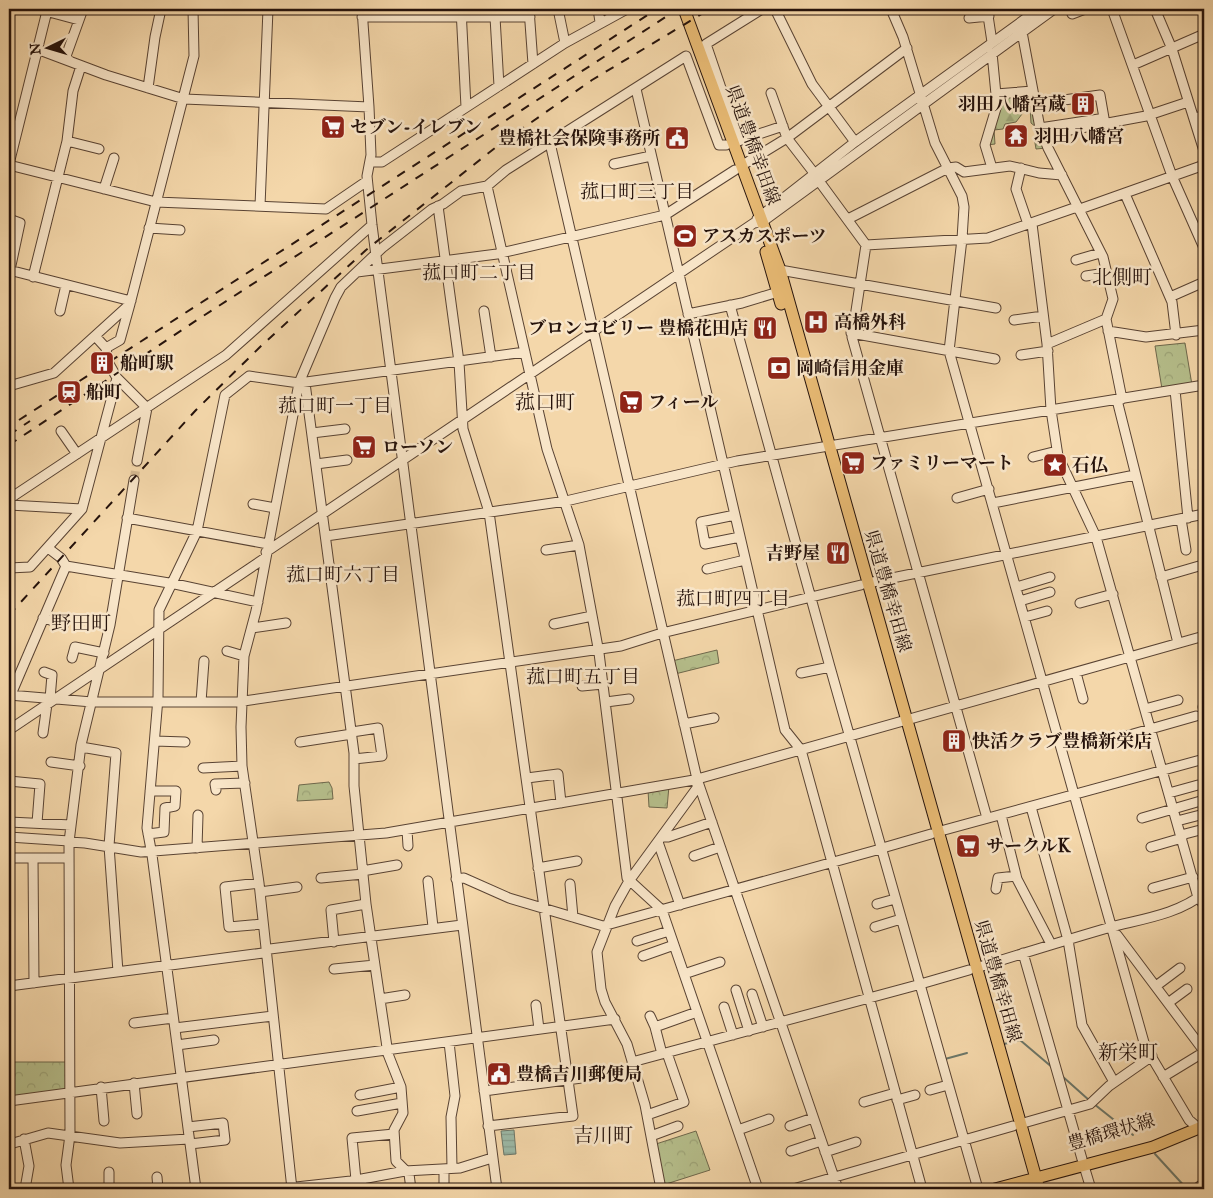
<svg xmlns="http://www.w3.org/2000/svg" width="1213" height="1198" font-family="'IM FELL Great Primer','Noto Serif JP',serif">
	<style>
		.forest { fill: url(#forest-firs); stroke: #6e684c }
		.park { fill: url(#park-crowns); stroke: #6e684c }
		.water { fill: url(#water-rules); stroke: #6c7769 }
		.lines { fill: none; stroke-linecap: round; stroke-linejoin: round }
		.stream { stroke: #6c7769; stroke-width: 2 }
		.minor-tunnel { stroke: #d5b992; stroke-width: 9; stroke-dasharray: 9 4.5; stroke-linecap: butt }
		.minor-casing { stroke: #594333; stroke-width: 11 }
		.major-casing { stroke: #25120b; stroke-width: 13 }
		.minor { stroke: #f8e5c8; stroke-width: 9 }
		.major { stroke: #eabc75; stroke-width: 11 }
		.rail { stroke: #25120b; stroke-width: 2; stroke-dasharray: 9 9; stroke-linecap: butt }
		.labels { text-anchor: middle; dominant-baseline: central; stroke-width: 5; stroke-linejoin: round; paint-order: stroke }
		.poi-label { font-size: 18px; font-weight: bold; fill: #25120b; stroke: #f8e5c8; text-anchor: start }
		.street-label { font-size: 18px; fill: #25120b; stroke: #f8e5c8 }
		.neighbourhood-label { font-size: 19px; fill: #25120b; stroke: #f8e5c8 }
		.quarter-label { font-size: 20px; fill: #25120b; stroke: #f8e5c8 }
	</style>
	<defs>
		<pattern id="forest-firs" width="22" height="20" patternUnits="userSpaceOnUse" patternTransform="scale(1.25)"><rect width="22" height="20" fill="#b6bf8c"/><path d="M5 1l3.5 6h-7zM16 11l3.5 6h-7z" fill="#9ca377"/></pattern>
		<pattern id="park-crowns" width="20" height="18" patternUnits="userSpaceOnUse" patternTransform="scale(1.25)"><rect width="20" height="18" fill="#b6bf8c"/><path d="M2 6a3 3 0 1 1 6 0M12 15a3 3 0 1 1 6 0" fill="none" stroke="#9ca377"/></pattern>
		<pattern id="water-rules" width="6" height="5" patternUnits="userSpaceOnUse" patternTransform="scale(1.25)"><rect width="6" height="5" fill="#9cbaa8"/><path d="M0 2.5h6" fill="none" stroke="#869f8f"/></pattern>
	</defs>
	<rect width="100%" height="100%" fill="#f4d7aa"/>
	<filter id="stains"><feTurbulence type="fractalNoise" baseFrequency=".004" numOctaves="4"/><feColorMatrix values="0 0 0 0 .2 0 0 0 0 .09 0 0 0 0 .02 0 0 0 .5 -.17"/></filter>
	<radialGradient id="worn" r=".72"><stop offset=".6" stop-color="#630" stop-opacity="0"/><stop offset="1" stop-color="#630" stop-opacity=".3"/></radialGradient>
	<path class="forest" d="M1029,92L1046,148L1036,149L1034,137L1039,136L1038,131L1034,132L1037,128L1031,123L1030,107L1022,108V114L1016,122L1005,124L1003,129L994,130L995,144L987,145L999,97Z"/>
	<path class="park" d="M1185,343L1192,385L1162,389L1155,346Z
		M717,650L719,663L675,674L672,661Z
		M329,782L332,788L333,799L297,801L299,785Z
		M669,786L667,808L649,807L648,790Z
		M9,1062H66L67,1090L9,1098Z
		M696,1131L710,1170L663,1185L656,1144Z"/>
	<path class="water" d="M514,1130L516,1154L504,1155L501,1131Z"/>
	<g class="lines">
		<path class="stream" d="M1004,1044L1020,1040L1053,1068
			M945,1059L967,1053
			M1062,1076L1090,1101
			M1094,1104L1133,1135
			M1155,1154L1187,1189"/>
		<path class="minor-tunnel" d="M134,480L137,461"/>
		<defs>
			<path id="minor" d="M38,9L79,20
				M362,9L369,107L371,155L367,176L372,225L497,1189
				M461,9L466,107
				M529,9L533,64
				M558,9L565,43
				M598,9L600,22
				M775,9L812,84L855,142
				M891,9L903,37L935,143L962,196L964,207L962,239L949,351L1145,1046L1189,1120L1204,1133
				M987,9L992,42
				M1112,9L1172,176L1204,248
				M1155,9L1172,49L1204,151
				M1072,14L1085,9
				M362,17H530
				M495,17L499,86
				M969,18L989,16
				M1022,32L1040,128L1048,148L1103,257L1113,299L1106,319L1122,399
				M37,49L106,75L184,99L369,107
				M992,53L997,105L985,145L992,168
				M65,59L83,9
				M1133,65L1204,34
				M148,88L155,37L161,9
				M636,89L785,730L801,750L922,1189
				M771,93L787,138L814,173
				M996,94L1033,91
				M1035,104L1100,95L1104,118
				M1194,119L1204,115
				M1040,128L1099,119
				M1043,135L1146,116L1188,102
				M67,141L99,149
				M739,141L706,44L762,9
				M735,142L783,126
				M550,143L697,779L838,1189
				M370,162H382L565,43L627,9
				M9,164L47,11
				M614,164L651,156
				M9,165L156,202L326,209L367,181
				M741,166L787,138L907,48
				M1021,168L1016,189L1028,224
				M819,181L866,245L852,337L987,818
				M487,186L547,449L579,545L599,653L627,878L662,910L758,1189
				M104,189L114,158
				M1125,194L1172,302L1176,335
				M260,206L268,9
				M438,206L459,362L463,429L489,512L573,1116L488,1126
				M9,219L20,223L10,270
				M757,219L855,142L1039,9
				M848,219L948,168L956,167L964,172L1010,166L1039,173L1062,175
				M1032,224L1047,344L1051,410L1058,456L1096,537L1197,894L1204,906
				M149,228L180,230
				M866,245L988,238L1074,208L1080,209L1204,165
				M1076,260L1100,253
				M9,270L131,301
				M780,270L996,308
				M357,272L497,254L665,215L735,170
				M1086,276L1106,273
				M33,277L67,141L73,91L81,66
				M1170,297L1204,282
				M730,305L830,667L978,1189
				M60,311L66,285
				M484,311L491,357
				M688,314L742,303L778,292
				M1014,320L1043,316
				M1108,331L1146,337L1204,330
				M851,333L995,359
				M95,336L106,348L108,362L117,378L147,408L137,461
				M1047,344L1106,319
				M106,348L120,340L130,304
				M1021,355L1048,351
				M305,383L354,753V786L366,904L388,1054L401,1087L403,1113L394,1130L396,1161L409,1174L411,1189
				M9,386L54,373L130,304L194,56L193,9
				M1175,390L1188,518
				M1117,400L1178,643
				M61,431L77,454
				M312,433L345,429
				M1033,457L1057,451
				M316,464L347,460
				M957,498L989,489
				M9,499L226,355L372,225
				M993,503L1135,475
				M253,504L275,508
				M9,505L82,509
				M735,515L701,522L705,544L740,537
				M127,518L268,544
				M1181,519L1186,550
				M326,536L566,501L737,461L1204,385
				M48,548L61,558L66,566
				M546,550L579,545
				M266,552L754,223L762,222L1054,9
				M9,568L30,567L82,509L117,378
				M707,569L745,560
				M1161,577L1199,566
				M868,583L1204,514
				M1017,587L1050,577
				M1020,601L1050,592
				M1080,603L1113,594
				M1025,617L1047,611
				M43,618L64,624
				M554,624L592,616
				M252,628L286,623
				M227,651L244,656
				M72,658L75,647L104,653
				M44,672L52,675L50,699
				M801,673L830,667
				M1076,673L1083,699
				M582,686L603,684
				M9,695L92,702H237L621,646L662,633L861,585
				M9,699L66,566L175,584L258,602
				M201,702L204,661
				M606,702L629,699
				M1203,707L1204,706
				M1145,709L1178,700
				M684,724L714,718
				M9,730L265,558
				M352,732L378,728L382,756L354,759
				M43,733L47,704
				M1119,738L1196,716
				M155,741L185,742
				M300,742L352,734
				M81,747L116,753L109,846L118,972
				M51,762L80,766
				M203,768L242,766
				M527,778L558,774L561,803
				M9,781L40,784L37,823
				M216,790L215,784L245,783
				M1169,793L1198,785
				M1031,807L1068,940L1082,1025L1114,1082
				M1001,815L1017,879L1051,944
				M1142,818L1204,800
				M1177,821L1204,814
				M9,822L71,825
				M407,830L408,846
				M937,832L1204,759
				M148,834L164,832L165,808L175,806L176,791H150
				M1181,835L1204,829
				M9,837L69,841
				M662,837H668L712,822
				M69,842L85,843L141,852L386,833L694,780L1204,636
				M658,842L680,905
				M886,847L931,834
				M1151,847L1182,838
				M197,848L198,815
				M694,856L720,847
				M9,858H68
				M33,858L34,983
				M538,868L577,861
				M362,871L397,865
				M321,878L363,874
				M456,879L464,878L509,898L603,926L884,848
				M428,881L433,927
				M259,883L225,887L229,927L263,924
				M570,884L573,917
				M1153,888L1193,877
				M996,889L998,878L1016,876
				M260,892L297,887
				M877,904L895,899
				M875,927L901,919
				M1117,935L1204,1051
				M637,941L669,931
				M334,942L331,910L366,904
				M1023,953L1082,1159
				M643,956L674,945
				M976,968C1021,954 1066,940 1111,927C1142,919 1179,914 1204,893
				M334,969L375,965
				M684,974L720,962
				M924,983L969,970
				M9,986L263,953L270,949L462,925
				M1156,986L1180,968
				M736,990L749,1031
				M752,994L763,1027
				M380,999L405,995
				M1168,1003L1187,989
				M536,1005L539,1029
				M724,1007L733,1035
				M650,1016L655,1027
				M134,1023L173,1018
				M175,1028L273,1016
				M449,1042L455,1096L451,1117L452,1168
				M177,1045L214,1040
				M662,1054L655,1027L697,1012
				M632,1062L921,984
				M1163,1077L1204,1052
				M134,1083L137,1114
				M101,1087L104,1121
				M930,1090L948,1085
				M484,1091L635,1071
				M360,1095L401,1087
				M897,1100L915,1095
				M9,1101L615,1019
				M864,1102L895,1093
				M357,1111L402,1103
				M647,1115L684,1102L667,1053
				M1020,1124L1090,1104L1109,1086L1152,1056
				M790,1126L813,1118
				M188,1127L223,1123L225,1140L190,1144
				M738,1130L769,1119
				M651,1136L678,1126
				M24,1139L29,1166L25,1189
				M9,1142L10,1144L48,1133L120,1143L189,1139
				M791,1151L821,1141
				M825,1152L856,1142
				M1084,1166L1091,1189
				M444,1169V1189
				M157,1177L158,1189
				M356,1180L352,1138L394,1134
				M69,1189L66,1165L70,1135L69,842L81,745L110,625L134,480
				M109,1189V1172
				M196,1189L152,855L147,828L158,698L159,610L197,531L225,395L249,376L299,383L525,352
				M278,1189L351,1181L405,1171L460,1168L492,1158
				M292,1189L259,883L242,766L241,727L244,656L256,611L299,383L335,298L341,287L382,248L432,209L443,204L461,191L487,186L506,170L686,56L719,145H726
				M661,1189L645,1105L627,1044L605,1002L601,989L597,952L615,906L629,881L697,788V780
				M793,1189L1013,1126
				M1196,1189L1204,1183"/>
			<path id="major" d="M684,9L780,270L1039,1189
				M766,252L781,304
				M995,1189L1153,1147L1204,1126"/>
		</defs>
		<use href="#minor" class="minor-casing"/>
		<use href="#major" class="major-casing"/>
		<use href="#minor" class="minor"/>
		<use href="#major" class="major"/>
		<path class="rail" d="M19,420L657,9
			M9,435L30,421
			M9,445L197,320L678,9
			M9,615L196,410L260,347L366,250L500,144L592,80L710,9"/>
	</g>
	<defs>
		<symbol id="building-square" viewBox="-11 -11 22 22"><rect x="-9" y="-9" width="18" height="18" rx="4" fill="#8f2418" stroke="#f8e5c8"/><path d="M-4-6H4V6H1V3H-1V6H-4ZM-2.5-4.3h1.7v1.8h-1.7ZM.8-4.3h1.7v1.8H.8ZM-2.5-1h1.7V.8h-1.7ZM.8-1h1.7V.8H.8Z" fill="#fff"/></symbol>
		<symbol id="supermarket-square" viewBox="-11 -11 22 22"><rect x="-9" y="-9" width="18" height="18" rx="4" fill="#8f2418" stroke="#f8e5c8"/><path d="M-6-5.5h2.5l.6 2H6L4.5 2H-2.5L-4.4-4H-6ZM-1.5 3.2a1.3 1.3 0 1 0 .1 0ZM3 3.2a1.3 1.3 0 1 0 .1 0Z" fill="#fff"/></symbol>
		<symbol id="temple-square" viewBox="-11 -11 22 22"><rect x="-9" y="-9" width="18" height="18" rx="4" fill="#8f2418" stroke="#f8e5c8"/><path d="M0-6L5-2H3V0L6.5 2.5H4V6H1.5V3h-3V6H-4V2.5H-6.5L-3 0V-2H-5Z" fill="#fff"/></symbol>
		<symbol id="civic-square" viewBox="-11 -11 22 22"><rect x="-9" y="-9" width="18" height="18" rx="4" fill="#8f2418" stroke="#f8e5c8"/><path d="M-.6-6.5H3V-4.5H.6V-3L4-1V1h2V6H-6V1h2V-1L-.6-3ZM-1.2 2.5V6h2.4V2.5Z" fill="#fff"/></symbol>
		<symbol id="stadium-square" viewBox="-11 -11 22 22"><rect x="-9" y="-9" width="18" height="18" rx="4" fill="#8f2418" stroke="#f8e5c8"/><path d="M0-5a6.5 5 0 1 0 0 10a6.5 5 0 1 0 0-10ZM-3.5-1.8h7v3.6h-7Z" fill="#fff"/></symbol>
		<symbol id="hospital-square" viewBox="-11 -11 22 22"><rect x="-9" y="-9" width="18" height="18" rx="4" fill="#8f2418" stroke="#f8e5c8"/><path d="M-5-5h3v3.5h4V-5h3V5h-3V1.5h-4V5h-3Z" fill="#fff"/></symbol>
		<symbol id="restaurant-square" viewBox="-11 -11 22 22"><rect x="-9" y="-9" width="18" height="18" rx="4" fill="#8f2418" stroke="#f8e5c8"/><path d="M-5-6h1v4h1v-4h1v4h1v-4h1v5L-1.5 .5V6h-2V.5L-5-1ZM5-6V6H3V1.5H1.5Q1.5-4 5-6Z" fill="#fff"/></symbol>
		<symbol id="bank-square" viewBox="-11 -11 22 22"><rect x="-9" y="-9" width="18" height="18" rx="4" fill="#8f2418" stroke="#f8e5c8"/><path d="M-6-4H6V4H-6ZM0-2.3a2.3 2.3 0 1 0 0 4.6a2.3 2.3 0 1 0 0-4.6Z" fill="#fff"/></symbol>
		<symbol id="station-square" viewBox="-11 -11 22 22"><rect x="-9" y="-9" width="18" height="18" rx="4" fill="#8f2418" stroke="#f8e5c8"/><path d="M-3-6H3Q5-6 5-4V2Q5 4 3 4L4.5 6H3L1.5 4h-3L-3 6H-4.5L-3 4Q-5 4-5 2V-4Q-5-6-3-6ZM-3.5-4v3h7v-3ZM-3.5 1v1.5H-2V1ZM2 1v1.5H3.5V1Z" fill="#fff"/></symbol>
		<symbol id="sight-square" viewBox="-11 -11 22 22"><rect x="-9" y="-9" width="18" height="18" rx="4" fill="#8f2418" stroke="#f8e5c8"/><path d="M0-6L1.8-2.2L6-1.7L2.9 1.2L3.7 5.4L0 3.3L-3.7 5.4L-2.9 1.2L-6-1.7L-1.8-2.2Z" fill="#fff"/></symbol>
	</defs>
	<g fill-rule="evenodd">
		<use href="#building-square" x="1069" y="90" width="28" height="28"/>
		<use href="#supermarket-square" x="319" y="113" width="28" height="28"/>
		<use href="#temple-square" x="1002" y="122" width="28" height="28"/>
		<use href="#civic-square" x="663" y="124" width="28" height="28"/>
		<use href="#stadium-square" x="671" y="222" width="28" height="28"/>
		<use href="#hospital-square" x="802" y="308" width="28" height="28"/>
		<use href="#restaurant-square" x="751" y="314" width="28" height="28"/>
		<use href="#building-square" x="88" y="349" width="28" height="28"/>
		<use href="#bank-square" x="765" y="354" width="28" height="28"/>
		<use href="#station-square" x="55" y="378" width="28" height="28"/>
		<use href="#supermarket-square" x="617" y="388" width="28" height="28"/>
		<use href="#supermarket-square" x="350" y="433" width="28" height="28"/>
		<use href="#supermarket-square" x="839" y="449" width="28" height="28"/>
		<use href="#sight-square" x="1041" y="451" width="28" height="28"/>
		<use href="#restaurant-square" x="824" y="539" width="28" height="28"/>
		<use href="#building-square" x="940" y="727" width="28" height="28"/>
		<use href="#supermarket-square" x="954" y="832" width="28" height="28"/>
		<use href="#civic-square" x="485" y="1060" width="28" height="28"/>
	</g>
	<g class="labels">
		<g class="poi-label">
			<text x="1066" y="104" text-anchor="end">羽田八幡宮蔵</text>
			<text x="350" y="127">セブン-イレブン</text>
			<text x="1034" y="136">羽田八幡宮</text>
			<text x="660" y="138" text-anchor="end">豊橋社会保険事務所</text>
			<text x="702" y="236">アスカスポーツ</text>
			<text x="834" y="322">高橋外科</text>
			<text x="748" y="328" text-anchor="end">ブロンコビリー 豊橋花田店</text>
			<text x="120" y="363">船町駅</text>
			<text x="796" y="368">岡崎信用金庫</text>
			<text x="86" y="392">船町</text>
			<text x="648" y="402">フィール</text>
			<text x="382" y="447">ローソン</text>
			<text x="870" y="463">ファミリーマート</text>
			<text x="1072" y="465">石仏</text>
			<text x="820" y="553" text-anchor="end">吉野屋</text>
			<text x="972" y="741">快活クラブ豊橋新栄店</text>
			<text x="986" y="846">サークルK</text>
			<text x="516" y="1074">豊橋吉川郵便局</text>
		</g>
		<g class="street-label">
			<text transform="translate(753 145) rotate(70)">県道豊橋幸田線</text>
			<text transform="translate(888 591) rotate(74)">県道豊橋幸田線</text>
			<text transform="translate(998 981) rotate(74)">県道豊橋幸田線</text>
			<text transform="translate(1111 1132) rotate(-16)">豊橋環状線</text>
		</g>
		<g class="neighbourhood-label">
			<text x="637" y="191">菰口町三丁目</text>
			<text x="479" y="272">菰口町二丁目</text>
			<text x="335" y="405">菰口町一丁目</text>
			<text x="343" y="574">菰口町六丁目</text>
			<text x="733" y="598">菰口町四丁目</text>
			<text x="583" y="676">菰口町五丁目</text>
		</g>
		<g class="quarter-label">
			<text x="1122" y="277">北側町</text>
			<text x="545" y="402">菰口町</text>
			<text x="81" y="623">野田町</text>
			<text x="1128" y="1052">新栄町</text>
			<text x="603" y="1135">吉川町</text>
		</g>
	</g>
	<rect width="1213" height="1198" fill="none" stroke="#f4d7aa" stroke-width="30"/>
	<rect x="10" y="10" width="1193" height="1178" fill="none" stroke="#25120b" stroke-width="2.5"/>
	<rect x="15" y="15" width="1183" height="1168" fill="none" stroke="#25120b"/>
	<g transform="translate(48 48) rotate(265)" stroke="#f8e5c8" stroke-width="4" paint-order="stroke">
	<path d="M0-4L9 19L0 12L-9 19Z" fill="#25120b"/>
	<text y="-8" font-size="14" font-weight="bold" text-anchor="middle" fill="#25120b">N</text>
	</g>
	<rect width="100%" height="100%" filter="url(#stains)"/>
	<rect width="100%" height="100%" fill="url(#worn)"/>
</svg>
